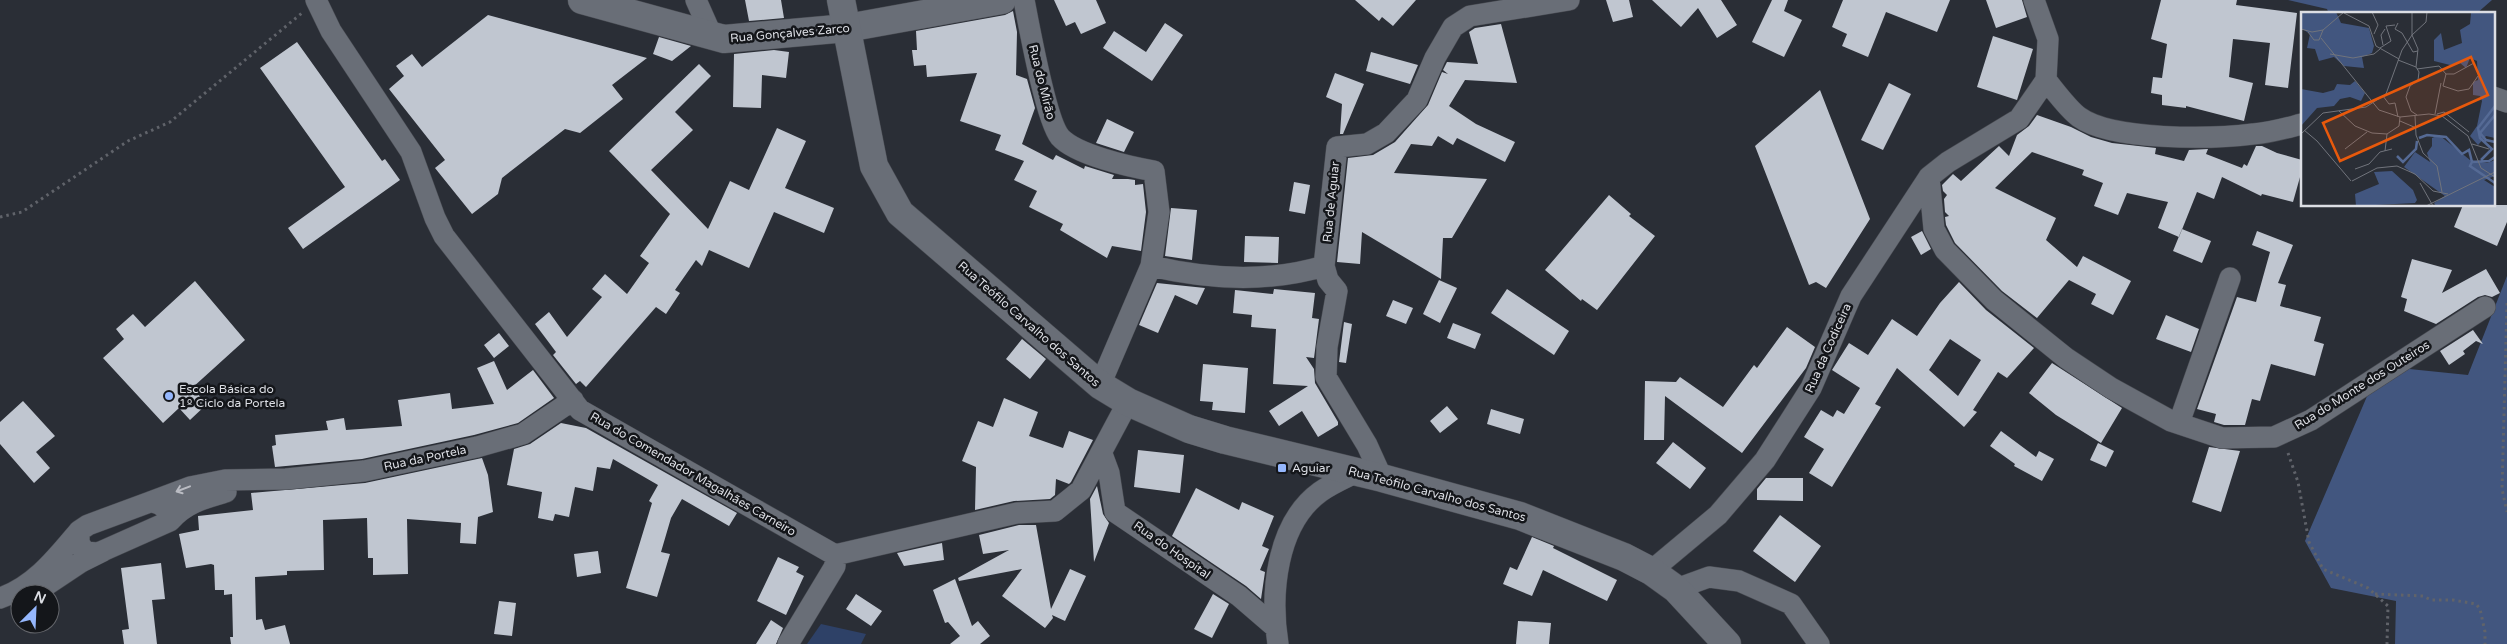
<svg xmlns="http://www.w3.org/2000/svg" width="2507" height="644" font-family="'Varela Round',sans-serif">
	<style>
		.green { fill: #2e4167 }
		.forest { fill: #42567f }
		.building { fill: #c0c6d0; fill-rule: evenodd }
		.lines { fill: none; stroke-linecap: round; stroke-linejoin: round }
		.minor-casing { stroke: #474a51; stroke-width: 22 }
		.tertiary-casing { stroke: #474a51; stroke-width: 29 }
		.secondary-casing { stroke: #474a51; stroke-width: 29 }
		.path { stroke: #60636a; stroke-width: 3; stroke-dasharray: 2.5 4; stroke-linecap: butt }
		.minor { stroke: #696e77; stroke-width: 21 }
		.tertiary { stroke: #696e77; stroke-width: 28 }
		.secondary { stroke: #696e77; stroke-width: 28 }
		.oneway { stroke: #babcc3 }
		.poi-dot { fill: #95b7fd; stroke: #14161a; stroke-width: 2 }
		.labels { text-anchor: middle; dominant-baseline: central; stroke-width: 5; stroke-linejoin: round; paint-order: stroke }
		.street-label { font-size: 12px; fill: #dcdee4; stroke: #14161a }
		.poi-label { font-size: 12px; fill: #dcdee4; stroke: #14161a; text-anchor: start }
		.inset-river { fill: none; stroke: #556a95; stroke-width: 2.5 }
		.inset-road { fill: none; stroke: #71747c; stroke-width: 1 }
		.view { fill: #e8590c; fill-opacity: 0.15; stroke: #e8590c; stroke-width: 2.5 }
		.inset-edge { fill: none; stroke: #dcdee4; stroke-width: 2.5 }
	</style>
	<rect width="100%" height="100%" fill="#2a2e36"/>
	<path class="green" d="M821,624L866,634L861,644H807Z"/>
	<path class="forest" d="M2288,0H2492L2476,14H2329L2327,9Z
		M2507,276V644H2395L2396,601L2331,588L2305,541L2380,366L2468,375Z"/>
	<path class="building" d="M745,0H781L784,18L749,21Z
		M1054,0H1096L1106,23L1081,34L1075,22L1066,26Z
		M1355,0H1416L1393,26L1382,17L1379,21Z
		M1606,0H1629L1633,17L1613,22Z
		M1652,0H1721L1737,25L1717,38L1698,8L1681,27Z
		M1772,0H1788L1784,11L1802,20L1784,57L1752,42Z
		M1843,0H1950L1937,32L1886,12L1868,57L1842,46L1847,34L1832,27Z
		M1986,0H2022L2027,17L1996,28Z
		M2161,0H2237L2236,5L2297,13L2288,88L2265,85L2270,43L2233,39L2229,77L2253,83L2244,121L2186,106V108L2162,105V95L2151,93L2153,77L2162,78L2167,44L2151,39Z
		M1013,11L1017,32L1016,75L1027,79L1035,108L1022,144L1053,160L1056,155L1084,169L1085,166L1114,175L1112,179H1128L1135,180V185L1143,184L1146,212L1141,251L1112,246L1107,258L1060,230L1063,224L1029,207L1037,191L1014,180L1024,161L995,150L1001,135L960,121L977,73L927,77L926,65L914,66L912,50H917L916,31L1005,15Z
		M488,15L647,58L612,85L623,99L580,133L565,129L502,178L498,194L472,214L435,168L445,160L389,89L404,76L396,66L412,54L422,67Z
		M1165,23L1183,35L1152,81L1103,48L1114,31L1146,52Z
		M1501,24L1517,83L1465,80L1449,106L1476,124L1515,142L1505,162L1457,138L1453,145L1438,136L1432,146L1411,144L1394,173L1487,179L1452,238H1443L1441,279L1362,232L1360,264L1337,262L1348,158L1373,155L1395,142L1428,105L1442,72L1448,74L1443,70L1447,62L1478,64L1469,32L1475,28Z
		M1993,36L2033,49L2017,100L1977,87Z
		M659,37L691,46L672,61L653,54Z
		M297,42L382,161L385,159L400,180L303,249L288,228L345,187L260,68Z
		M774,50L789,52L786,78L762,75L761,108L733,107L734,54Z
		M1371,52L1418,65L1410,84L1366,71Z
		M699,64L711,76L675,112L693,130L651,170L708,229L730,181L749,190L777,128L806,141L785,188L834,208L824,233L774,212L749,268L709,250L702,266L696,260L675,290L680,293L666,314L656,307L586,387L580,381L576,384L553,355L556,352L535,324L549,312L567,337L602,297L592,289L605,274L627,294L649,263L640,256L670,214L609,151Z
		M1335,73L1364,84L1343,134H1340L1342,104L1326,97Z
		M1889,83L1911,94L1883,150L1861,140Z
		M1820,90L1870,219L1826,288L1816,282L1809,285L1755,146Z
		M2037,115L2071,127L2091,137L2112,143L2156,148L2155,154L2184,161L2189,150L2208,149L2206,154L2242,168L2244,164L2247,166L2256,146H2262L2277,153L2302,160V170L2293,202L2262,194L2261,196L2222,177L2214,199L2197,192L2179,237L2158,228L2168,202L2127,193L2118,215L2094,206L2103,183L2082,175L2084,170L2032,152L1995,188L2056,218L2046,240L2077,267L2083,256L2131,281L2113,315L2091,304L2096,294L2069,280L2037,318L2002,291L1955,243L1946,225L1945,217L1949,216L1945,212L1944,199L1947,195L1943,191L1942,185L1953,174L1961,181L1999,146L2009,156L2017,135L2029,126Z
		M1107,119L1134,132L1124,152L1096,143Z
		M1294,182L1310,185L1305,214L1289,211Z
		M1609,195L1631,214L1629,216L1655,236L1597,310L1582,299L1581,301L1545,270Z
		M2463,205H2507V222L2497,246L2454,227Z
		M1171,208L1197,210L1192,260L1165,256Z
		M2182,229L2211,241L2202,263L2173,251Z
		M1922,231L1931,249L1921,255L1911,237Z
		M2257,231L2293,245L2278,283L2286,285L2280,306L2321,317L2314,341L2324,344L2315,376L2271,364L2260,401L2252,399L2245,425H2224L2214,422L2216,414L2197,409L2237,297L2256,302L2270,252L2252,245Z
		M1245,236L1279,237L1278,263L1244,262Z
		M2412,259L2452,270L2442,293L2486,269L2500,293L2492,297L2485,295L2478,297L2436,324L2404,311L2407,299L2401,297Z
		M1439,280L1457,288L1440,323L1423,314Z
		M195,281L245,340L192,388L207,404L190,420L179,408L163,423L103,358L124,339L116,329L133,314L145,327Z
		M1959,282L1986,310L2034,348L2007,378L1998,372L1973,410L1977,412L1964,427L1897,368L1875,404L1881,407L1832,487L1809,473L1824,449L1804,437L1821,410L1833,417L1837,410L1844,414L1860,388L1832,370L1849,343L1868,355L1892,319L1917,336L1940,303ZM1950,339L1981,360L1958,396L1929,370Z
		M1157,283L1205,288L1197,305L1175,295L1158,333L1139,325Z
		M1274,289L1315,293L1312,318L1319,319L1314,358L1306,357L1314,369L1315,383L1338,422V425L1318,437L1302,411L1279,426L1269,411L1308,386L1273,384L1276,329L1251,327L1252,315L1233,313L1235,290L1273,294Z
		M1507,289L1569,331L1554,355L1491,313Z
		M1393,300L1413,308L1406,324L1386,316Z
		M2166,315L2199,329L2191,352L2156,339Z
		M1344,322L1352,324L1346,363L1339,362Z
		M1453,323L1481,334L1475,349L1447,338Z
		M1787,327L1815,347L1806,368L1742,453L1665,396L1664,440H1644L1645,381L1676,382L1680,377L1723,407L1754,365L1757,368Z
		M2473,330L2483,344L2476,341L2463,351L2465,354L2449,365L2440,351Z
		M499,333L509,346L494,358L484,345Z
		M1022,339L1046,359L1030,379L1006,359Z
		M494,361L507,390L533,370L554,398L518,423L474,435L362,459L275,467L272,446L276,445L275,435L328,430L326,421L344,418L346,430L402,426L398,400L450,393L452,409L494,404L477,368Z
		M2052,363L2122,408L2101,443L2056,415L2029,393Z
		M1203,364L1248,368L1245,413L1212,410L1213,402L1200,401Z
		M1004,398L1038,412L1029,436L1063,448L1069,431L1093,440L1071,482L1069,484L1056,479L1055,495L1050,499L1014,501L975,510L976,467L962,461L978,421L993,427Z
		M23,401L55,436L36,452L50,468L34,483L0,444V422Z
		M1447,406L1458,419L1440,433L1430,421Z
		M1491,409L1524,419L1520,434L1487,424Z
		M561,423L586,428L737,513L729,526L682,499L671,518L661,552L670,554L657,597L626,588L652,503L649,501L658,485L613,459L610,469L597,467L593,491L575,487L569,517L555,514L553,521L538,518L542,492L507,485L514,449L530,444Z
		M2001,431L2036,457L2039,451L2054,459L2042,481L2014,466L2015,464L1990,446Z
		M1673,442L1706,468L1690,489L1656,463Z
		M2098,443L2114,451L2106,467L2090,460Z
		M2209,447L2240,451L2221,512L2192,502Z
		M1138,450L1184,455L1180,493L1134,487Z
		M482,458L488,475L493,512L478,517L476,544L460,543L461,523L407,519L408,574L373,575V558H368L367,518L323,520L324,570L287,571V575L255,577L256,620L262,619L265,630L285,625L290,644H231L230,637H233L232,594L224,595V590H215L214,565L211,564L186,568L179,534L199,530L198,516L253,510L251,493L365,483Z
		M1766,478H1803V501L1757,500V489Z
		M1097,486L1103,514L1109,523L1094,562L1090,499Z
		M1196,488L1239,510L1242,502L1274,516L1262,546L1269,549L1260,570L1265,572L1261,599L1246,586L1172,536Z
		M1780,515L1821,546L1795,582L1753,551Z
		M1019,525H1036L1051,609L1070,569L1086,576L1065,621L1052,615L1053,618L1045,628L1002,596L1022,569L959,581L958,578L1009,550L983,554L979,535Z
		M1532,537L1554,546L1553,548L1617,580L1607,601L1543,570L1532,596L1503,584L1510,567L1517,570Z
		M942,543L944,560L904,566L897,553Z
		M598,551L601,573L577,577L574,554Z
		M778,557L799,567L796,572L804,576L786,615L757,601Z
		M161,563L165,599L152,600L157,644H124L122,630L129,629L121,568Z
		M955,579L972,626L978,621L990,636L980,644H950L960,636L948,622L945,623L933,590Z
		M856,594L882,611L871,626L846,609Z
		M1213,594L1229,604L1212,638L1194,629Z
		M499,601L516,603L512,636L494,634Z
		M771,620L783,628L776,644H756Z
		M1518,621L1551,623L1549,644H1516Z"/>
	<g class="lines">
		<defs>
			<path id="minor" d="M316,0L331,31L411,152L435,218L444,236L580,410L835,555L1017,513L1055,511L1081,490L1128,402
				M696,0L712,36
				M1024,0C1029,26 1046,120 1060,137C1076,155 1131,167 1154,171L1159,212L1151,266L1100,385
				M2034,0L2048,39L2046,80L2019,119L1948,162L1929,177L1934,229L1945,250L1994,300L2066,358L2111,388L2171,421L2222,438L2274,437L2311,420L2485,307
				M2046,80C2055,91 2068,109 2079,117C2112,141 2212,139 2253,134C2269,133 2286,128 2302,124
				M2493,97L2507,102
				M1151,266C1207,279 1268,283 1324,266
				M2179,423L2230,278
				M1102,454L1109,473L1115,512L1239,596L1275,627
				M1382,478L1367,445L1326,377L1327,347L1337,291L1328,280L1324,266L1337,147L1367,144L1386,133L1417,100L1435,58L1453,27L1470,16L1569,0
				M150,502L190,487L225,480L286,479L364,471L477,447L523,434L573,400
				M150,502C163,503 167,509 170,521L98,553L85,552L79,543V531L88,525Z
				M170,521C185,503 205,498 226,492
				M1651,571L1718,515L1765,460L1811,388L1851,296L1929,177
				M1676,589L1709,577L1739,581L1791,604L1819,644
				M33,594L81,562L103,551
				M0,598C34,587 57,557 79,531
				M788,644L835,566V555
				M1278,644C1270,594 1276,524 1320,492C1331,484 1345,478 1357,472"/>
			<path id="tertiary" d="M582,0L724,39L847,28L1002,0"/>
			<path id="secondary" d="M841,0L874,166L900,213L1100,385L1128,402L1189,429L1225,440L1382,478L1520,516L1624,557L1651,571L1676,589L1727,644"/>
		</defs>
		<use href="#minor" class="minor-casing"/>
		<use href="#tertiary" class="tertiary-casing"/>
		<use href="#secondary" class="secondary-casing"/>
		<path class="path" d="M0,217L22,212L128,141L170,122L302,13
			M2507,303L2502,489L2507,512
			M2288,453L2298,482L2309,542L2323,569L2368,588L2388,606L2387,644
			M2375,594L2423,596L2431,600H2453L2476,604L2480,609L2485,632V644"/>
		<use href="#minor" class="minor"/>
		<use href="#tertiary" class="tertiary"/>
		<use href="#secondary" class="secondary"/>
	</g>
	<defs><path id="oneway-shaft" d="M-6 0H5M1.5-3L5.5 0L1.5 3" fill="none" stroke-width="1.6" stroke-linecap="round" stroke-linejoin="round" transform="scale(1.25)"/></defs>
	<use class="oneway" href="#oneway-shaft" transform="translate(183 489) rotate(159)"/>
	<g class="poi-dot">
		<circle cx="169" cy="396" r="5"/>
		<rect x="1277" y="463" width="10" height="10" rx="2.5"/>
	</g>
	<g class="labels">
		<g class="street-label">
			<text transform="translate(790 33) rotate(-5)">Rua Gonçalves Zarco</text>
			<text transform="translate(1042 82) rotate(76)">Rua do Mirão</text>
			<text transform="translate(1331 202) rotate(-84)">Rua de Aguiar</text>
			<text transform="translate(1029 324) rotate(41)">Rua Teófilo Carvalho dos Santos</text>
			<text transform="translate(1828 348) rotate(-66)">Rua da Codiceira</text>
			<text transform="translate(2362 385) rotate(-32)">Rua do Monte dos Outeiros</text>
			<text transform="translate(425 458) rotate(-12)">Rua da Portela</text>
			<text transform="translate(693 474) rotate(30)">Rua do Comendador Magalhães Carneiro</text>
			<text transform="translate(1437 494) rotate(15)">Rua Teófilo Carvalho dos Santos</text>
			<text transform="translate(1172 550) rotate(35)">Rua do Hospital</text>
		</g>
		<g class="poi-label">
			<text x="179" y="389">Escola Básica do<tspan x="179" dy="14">1º Ciclo da Portela</tspan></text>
			<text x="1292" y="468">Aguiar</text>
		</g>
	</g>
	<g transform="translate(2301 12)">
		<rect width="194" height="194" fill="#2a2e36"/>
		<path d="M0,0H35L40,11L68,16L73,34L71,41L61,45L63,56L43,54L33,45L18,49L14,37L6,36L9,22L0,16ZM194,0V126L185,124L177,133L169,124L176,114L181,89L179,84L172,83V70L177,68L176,49L169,46L165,56L159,51L149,53L133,49V28L140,21L143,38L161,31L159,18L169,12L170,1ZM54,69L64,81L60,89L49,85L39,87L33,94L16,96L0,114V77L22,81L33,78L36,72L49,73ZM138,123L169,148L186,151L194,148V164L183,168L194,175V194H135L133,191L144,184L103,155L114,140L129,150L126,141L131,134V126ZM91,159L112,178L116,188L114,191L55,194L54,182L78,172L73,160Z" fill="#42567f"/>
		<path class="inset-river" d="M194,103L179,121L185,128L194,130M118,126L126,123L145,125L161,142L168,138L171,150M96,144L102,150L115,137L116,129M194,145L188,149L171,150L169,154L194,171M180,148L191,137L179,126L177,116L194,94"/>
		<path class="inset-road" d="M71,0L77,13L73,22M43,1L68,14L75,34L98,47M97,11L94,17L101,21L112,40L117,39M0,17L11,20L22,18M7,20L13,28H18L22,18L43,0M20,26L78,98L99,105L128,102L141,104L167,124L180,156L194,165M82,33L80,23L84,17M79,36L90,29L85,14L94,13M29,42L52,46L73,42L79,37M97,48L115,55L118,60L117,68L109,74L105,85L110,99L116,103M115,55L117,37L111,23L125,10L126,0M116,57L138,54L145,62L142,74L157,79L168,77L177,64M145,62H153L173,51M82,84L88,92L94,91L97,105M38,99L54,114L71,121L86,122L98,114L99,105M134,102L140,71M136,102L143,100L168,120M114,104L115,123L122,141L136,154L141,180M99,109L113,115M3,118L16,129L50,169M0,122L22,101L65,95L85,82L101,38L111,23V0M171,132L188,137M44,137L66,120M84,139L86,122M54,157L68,152L79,140L91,137M51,169L76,156L96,154L114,162L132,179L147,182M119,171L132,194M125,194L194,160"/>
		<path class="view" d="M170,45L187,83L39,149L22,111Z"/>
		<rect width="194" height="194" class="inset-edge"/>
	</g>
	<g transform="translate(35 609) rotate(24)"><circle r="24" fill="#14161a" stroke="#64666b"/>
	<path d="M0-4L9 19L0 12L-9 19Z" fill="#95b7fd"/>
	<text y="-8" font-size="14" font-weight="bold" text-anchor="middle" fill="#dcdee4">N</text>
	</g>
</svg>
